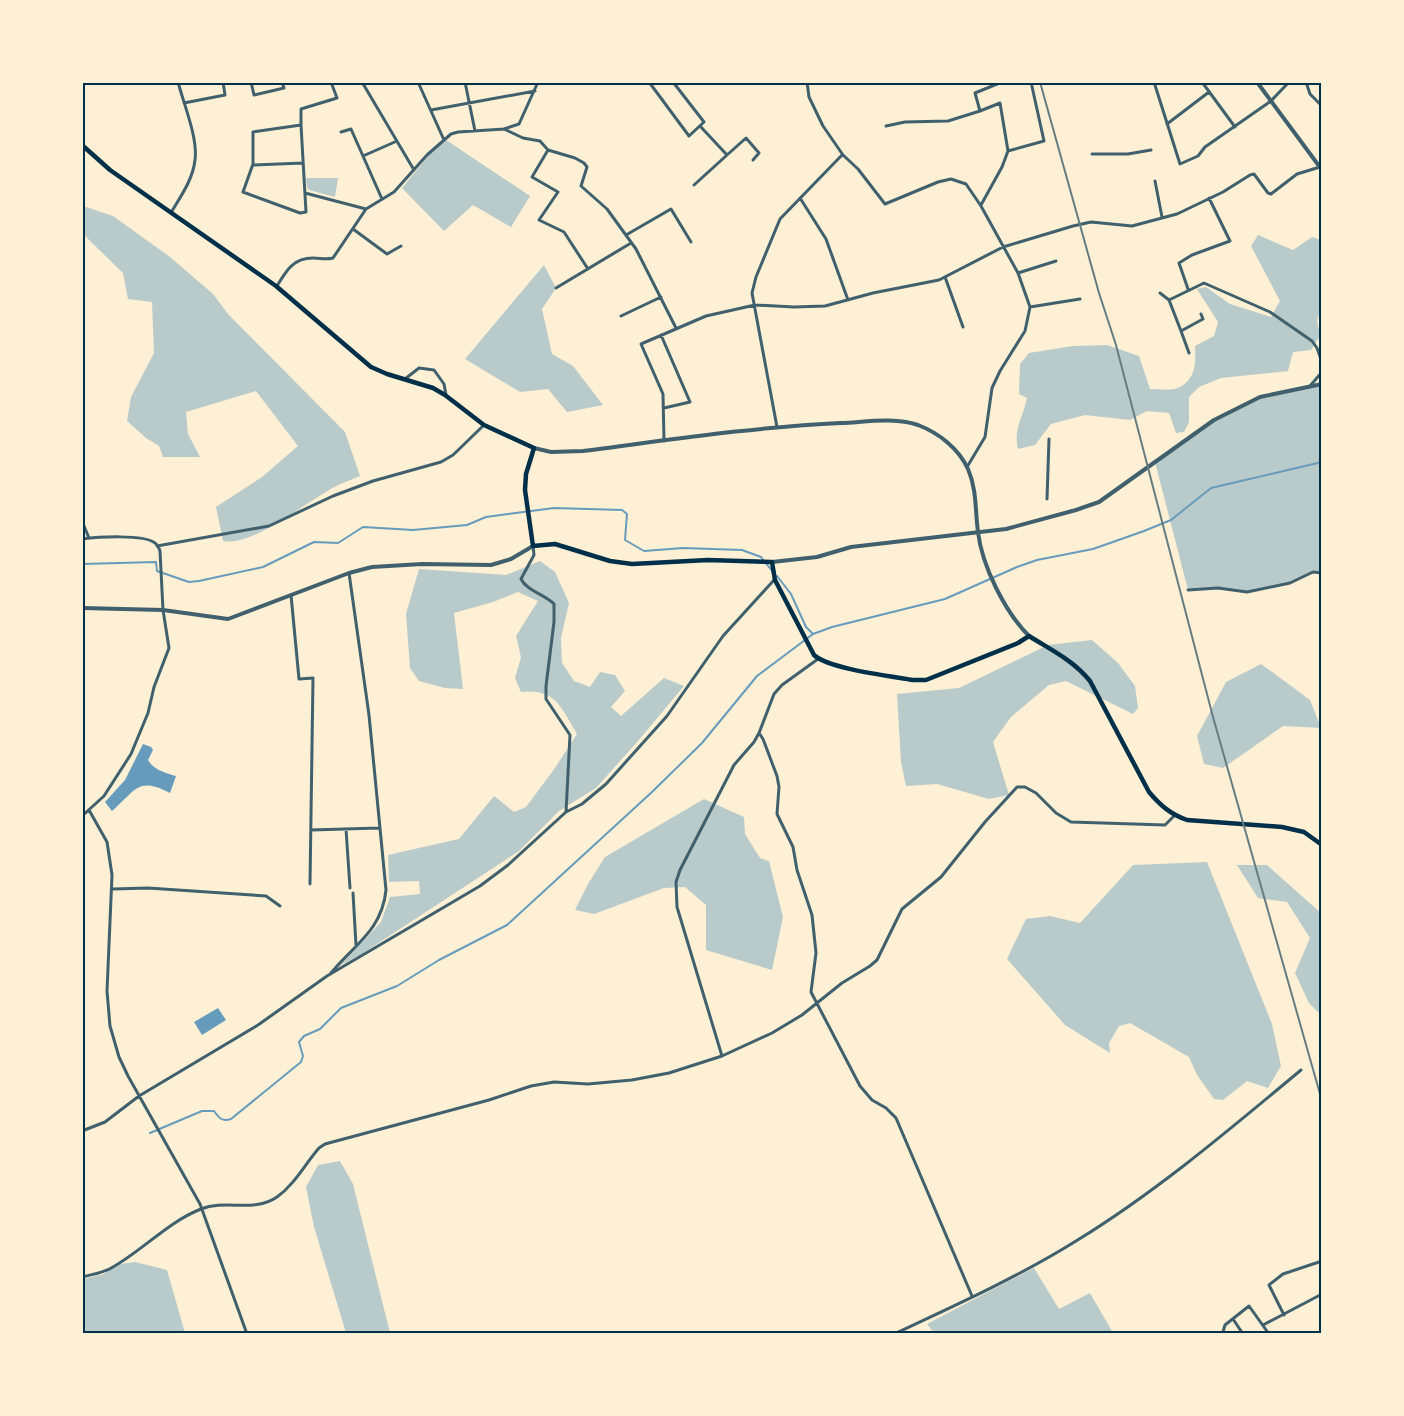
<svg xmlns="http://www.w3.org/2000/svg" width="1404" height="1416" font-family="Ubuntu,sans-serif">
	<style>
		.green { fill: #b9caca }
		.water { fill: #669bbc }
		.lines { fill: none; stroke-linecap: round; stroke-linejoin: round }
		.stream { stroke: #669bbc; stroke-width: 2 }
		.minor { stroke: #3f606c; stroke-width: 3 }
		.tertiary { stroke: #3f606c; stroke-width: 4 }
		.secondary { stroke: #003049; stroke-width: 4.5 }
		.rail { stroke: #657d81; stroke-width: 2 }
		.neatline { fill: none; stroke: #003049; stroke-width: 2 }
	</style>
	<rect width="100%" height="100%" fill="#fdf0d5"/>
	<path class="green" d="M446,140L530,196L511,227L473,205L444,231L402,188L429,155Z
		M306,178H338L335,197L309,190L307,187Z
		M83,206L113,216L170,257L213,294L228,314L345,432L360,476C348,481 336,485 326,492C301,506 251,547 223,541L216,507L262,477L298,446L256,391L186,412L188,434L200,457H163L159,446L146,438L127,421L131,397L154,353L152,302L128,299L123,273L83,234Z
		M1258,235L1293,250L1312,237L1321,240V309L1317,320L1320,336L1311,350L1293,352L1288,371L1221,378L1199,387L1189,397V422L1184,432L1176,433L1169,413L1147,411L1130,420L1085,415L1051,424L1035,445L1018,449C1013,429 1023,418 1027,398L1019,394L1020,364L1029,353L1073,346L1107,345L1139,356L1150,389C1158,389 1171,391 1178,388C1196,380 1196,362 1195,346L1214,336L1218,322L1197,289L1206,287L1230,304L1271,317L1280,301L1251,246Z
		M544,265L556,288L542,309L552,354L573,366L603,405L567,412L548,389L520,392L465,359Z
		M1321,384V575L1313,572L1290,583L1247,592L1218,588L1188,590L1155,462L1214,420L1260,397Z
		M540,561L555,572L569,603L561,638L562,663L574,681L590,687L600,672L615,675L625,691L611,707L621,716L664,678L684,686L638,741L596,788L559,811L519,851L360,955L341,965L381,922L390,897L420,894L419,881L389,882L388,855L459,839L494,796L514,812L526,807L555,768L577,734C561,708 556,688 521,692L515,678L521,657L516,636L538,601L518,592L493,602L454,613L463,689L445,688L419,681L410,668L406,614L419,569L506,575Z
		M1092,640L1118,663L1135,686L1138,708L1133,714L1066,681L1049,685L1011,717L993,742L1009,795L989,799L937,784L906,786L901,762L897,694L959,688L1048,645Z
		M1261,664L1310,700L1321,728L1283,726L1223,768L1204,764L1197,736L1226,682Z
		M704,799L744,817L745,834L760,858L769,861L783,917L772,970L706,950V905L685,887L664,888L594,914L575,910L588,884L605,857Z
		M1207,862L1272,1024L1281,1066L1268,1088L1247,1081L1223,1100L1214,1099L1197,1075L1189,1057L1130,1023L1119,1026L1109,1043L1110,1053L1065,1025L1007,959L1026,919L1050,916L1080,923L1133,865Z
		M1237,865H1267L1321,913V1015L1309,1003L1295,973L1310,938L1287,902L1258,898Z
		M340,1161L353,1184L390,1333H346L314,1227L306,1187L318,1165Z
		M135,1262L167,1270L185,1333H83V1279L104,1274L121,1264Z
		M1034,1268L1059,1309L1090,1293L1113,1333H934L927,1324Z"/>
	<path class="water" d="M143,744L151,747L153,750L148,760C154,770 165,773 176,776L170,793C138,776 136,790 112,811L105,802L125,780Z
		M218,1008L226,1020L202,1035L194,1022Z"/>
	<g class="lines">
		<path class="stream" d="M82,564L156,562L157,571L189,582L199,581L263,567L314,542L338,543L363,527L413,530L467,525L486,517L554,508L622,510L627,514L625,540L644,551L683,548L742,550L761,557L773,572
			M777,576L791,594L806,627L813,634
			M150,1133L202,1111H214C219,1118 222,1122 231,1119L301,1062L303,1056L299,1042L304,1036L320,1029L341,1008L397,986L439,960L507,925L652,792L702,743L757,676L813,634L832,627L945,599L1017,567L1037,560L1093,549L1144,531L1171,520L1211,488L1322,462"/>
		<path class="minor" d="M251,82L254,95L284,88L282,82
			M362,82L414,170
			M418,82L444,140
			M465,82L475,131
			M649,82L689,136L704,122L673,82
			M807,82L809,97L823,126L843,155L858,169L885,204L938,182L951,179L966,184L981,206L1018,273L1030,307L1025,331L1000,371L992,388L985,437L967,467
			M1154,82L1180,164L1198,156L1205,147L1271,101L1289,82
			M1202,82L1235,127
			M1306,82L1310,94L1322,106
			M184,103L225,95L223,82
			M431,110L535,91
			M1167,124L1209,92
			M301,125L306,212L300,213L243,192L253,164V132Z
			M301,125V109L337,98L331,82
			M700,126L727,155L746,138L759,153L753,160
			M886,126L905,122L948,121L980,111
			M504,129L523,138L540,141L548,150L575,158L584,163L587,167L581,186L607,209L636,249L676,328
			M341,132L351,129L382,199
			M548,150L532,177L558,192L539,220L564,232L588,269
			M1008,151L1044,141L1031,82
			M1092,154H1128L1151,150
			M363,156L397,141
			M253,165L303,163
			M1155,181L1162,217
			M694,185L727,155
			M305,193L366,209
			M800,198L826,239L848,300
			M981,205L1002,167L1008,151L1000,103L980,111L975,93L1002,82
			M172,211C181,196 193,179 195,160C198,138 184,105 178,82
			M353,229L387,254L401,246
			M626,235L671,209L691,242
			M1018,273L1056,261
			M945,277L963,327
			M277,286C286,271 293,258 313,258C320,258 326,260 333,258L366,209L394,192L427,155L451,134L458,132L504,129L519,124L538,82
			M556,288L631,243
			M1188,289L1179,263L1192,255L1230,241L1209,198
			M1160,293L1169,300
			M1030,307L1080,299
			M1201,314L1203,319L1181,331L1169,300L1204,283L1270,312L1312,341L1317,348L1322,362
			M621,316L661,297
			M1181,331L1189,353
			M661,335L690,402L664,408
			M405,379L419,368L434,370L444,384L446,395
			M1310,386L1322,372
			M777,427L752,293L756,277L780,219L842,155
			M664,441L663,394L641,344L706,316L755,305L794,307L825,306L873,293L939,280L1003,247L1073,226L1091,222L1132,226L1177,214L1223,192L1250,175L1254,174L1268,193L1271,194L1297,174L1320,167
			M1047,499L1049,439
			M82,521L89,538
			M82,539C97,537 144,534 155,543C158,545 159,548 160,551L163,610L169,648L154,687L148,713L131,754L104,796L82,816
			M157,546L269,526L333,496L373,481L441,462L453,455L484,425
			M533,546L534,555L521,579C527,591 544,594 554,604V622L546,686V699L570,735L566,812
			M1188,590L1218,588L1247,592L1290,583L1313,572L1322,573
			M291,595L299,679L313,678L310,884
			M818,659L782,685L774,694L759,733L763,739L777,776L779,787L777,814L793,847L797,870L812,915L816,953L811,992L860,1086L872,1100L886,1108L896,1118L972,1296
			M89,810L107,842L112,875L107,991L110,1026L119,1057L128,1076L200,1204L247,1334
			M346,829L350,888
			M311,830L379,828
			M113,889L148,888L266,896L280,906
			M353,893L356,945
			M331,973C355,944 382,930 386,890L369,715L349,573
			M722,1056L677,907L676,882L680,870L734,765L754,742L759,733
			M1321,1064H1322
			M82,1131L105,1122L139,1096L258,1025L327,976L480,886L508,865L566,812L582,804L606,784L667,716L723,636L774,580
			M82,1277C93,1274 104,1273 113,1267C143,1250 168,1222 201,1209C226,1199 254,1213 277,1197C295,1184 305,1164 319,1148L325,1144L489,1100L531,1086L554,1082L588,1084L632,1080L669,1073L722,1056L772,1033L802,1015L842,983L870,966L877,960L902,909L941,877L985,822L1017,787H1025L1036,793L1056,813L1071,822L1165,825L1174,816
			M1284,1315L1269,1285L1283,1274L1322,1261
			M1233,1319L1243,1334
			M1263,1325L1322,1294
			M894,1334C954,1306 1020,1276 1076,1241C1156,1192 1229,1130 1301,1070
			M1220,1334L1223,1332L1225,1325L1249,1306L1269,1334"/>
		<path class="tertiary" d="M1257,82L1322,170
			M534,448L551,452L583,451C669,440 754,427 841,423C866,422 894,417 918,425C939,433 959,449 968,469C977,490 975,510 978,532C982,566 1005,612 1029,636
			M772,562L817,557L851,547L1006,529L1076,510L1099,502L1214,420L1260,397L1322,384
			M82,608L163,610L228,619L349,573L372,567L422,564L491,565L511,559L533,546"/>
		<path class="secondary" d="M82,145L110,170L276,286L371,367L387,374L433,388L445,395L484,425L534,448L526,474L525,490L533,546L555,544L610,561L632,564L708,560L772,562L775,580L814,655C829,669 890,676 913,680H926L1018,643L1029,636C1051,650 1073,660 1090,681L1149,792C1160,805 1170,814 1187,820L1282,827L1304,832L1322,845"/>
		<path class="rail" d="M1040,82L1099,293L1116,345L1213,717L1322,1101"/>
	</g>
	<rect width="1404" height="1416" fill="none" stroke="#fdf0d5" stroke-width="168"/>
	<rect x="84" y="84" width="1236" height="1248" class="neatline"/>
</svg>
